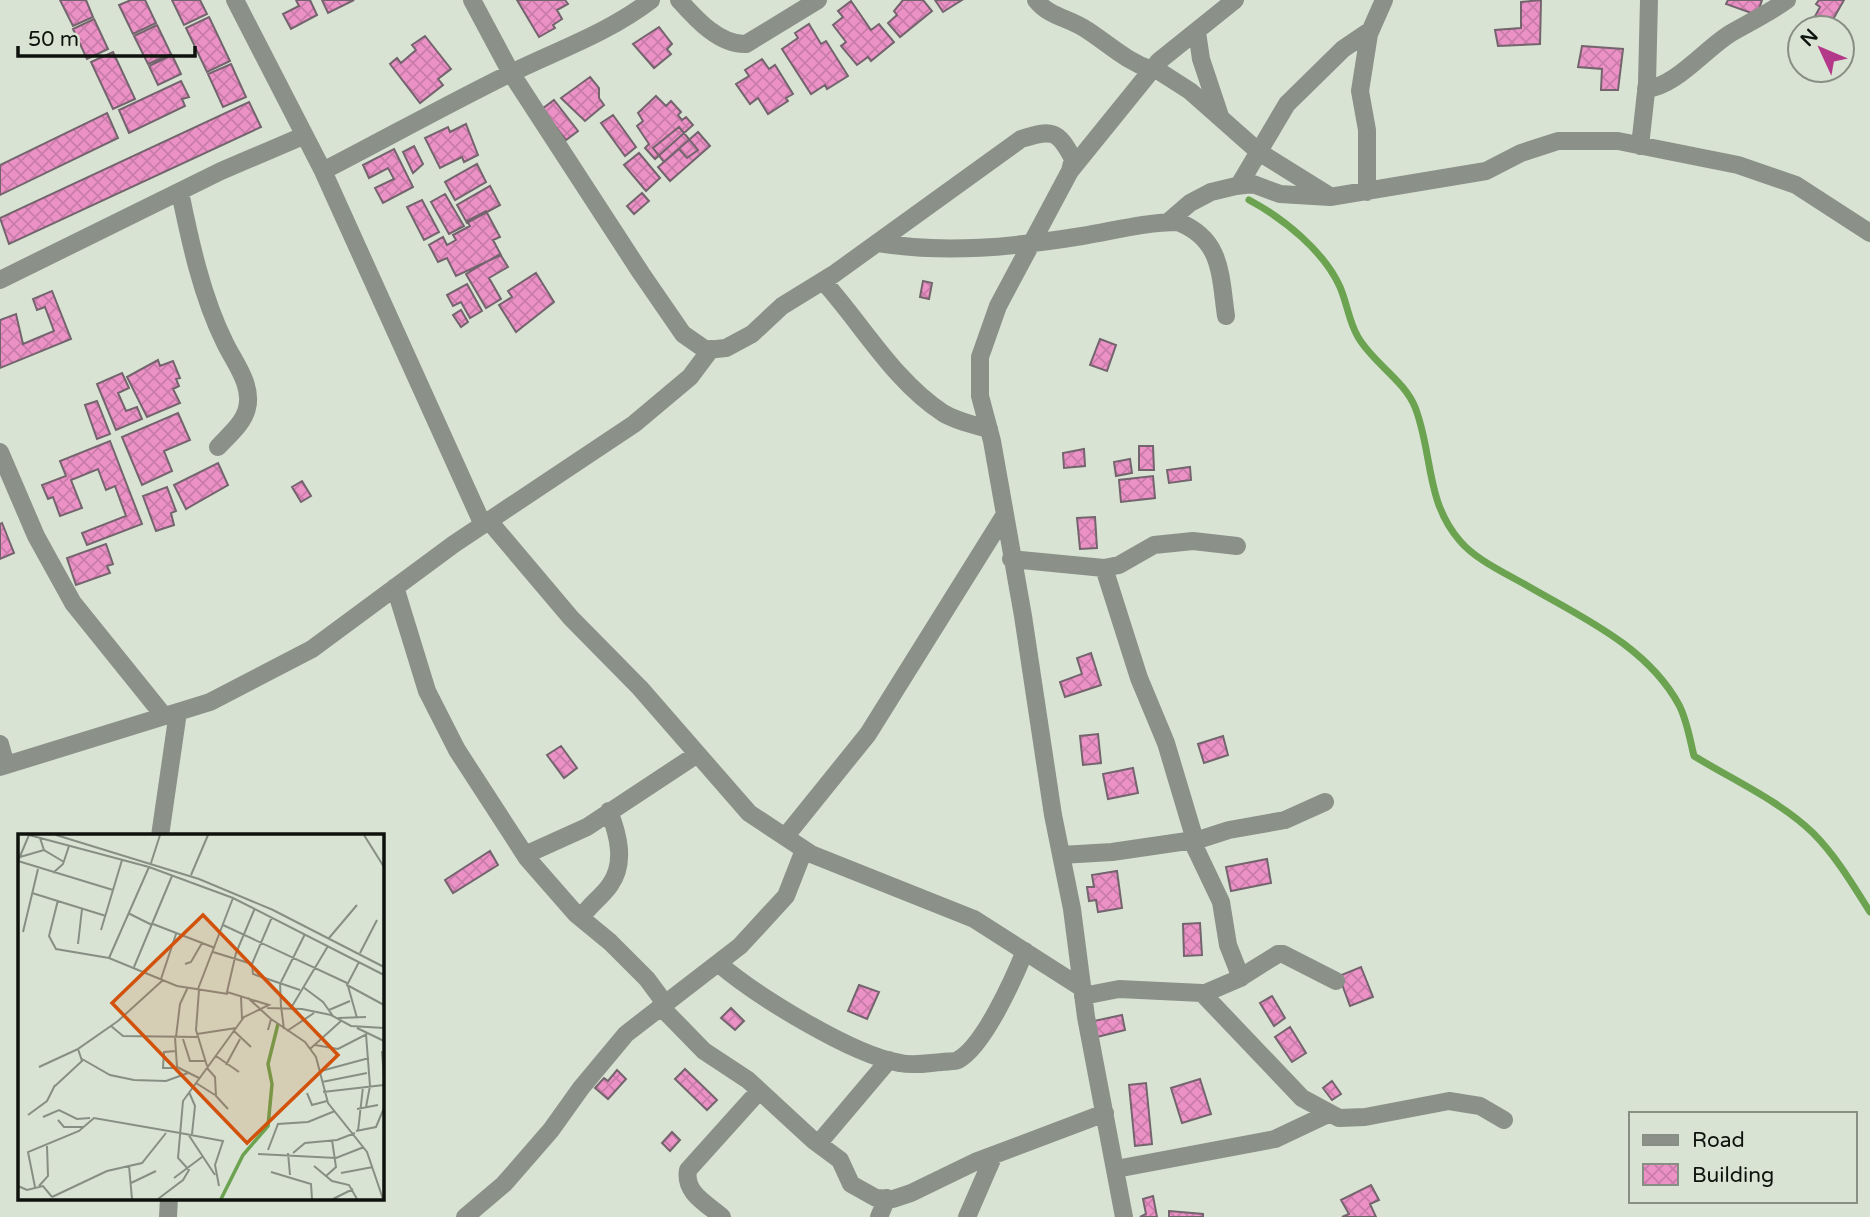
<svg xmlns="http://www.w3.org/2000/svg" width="1870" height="1217" font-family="'Varela Round',sans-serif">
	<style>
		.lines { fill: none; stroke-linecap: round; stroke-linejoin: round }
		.stream { stroke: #6ba351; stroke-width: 7 }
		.building { fill: url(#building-cross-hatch); stroke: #74646d; stroke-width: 2 }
		.minor { stroke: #8b9089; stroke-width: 18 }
		.inset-river { fill: none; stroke: #6ba351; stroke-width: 3.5 }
		.inset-road { fill: none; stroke: #878f84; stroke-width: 2 }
		.view { fill: #d2520c; fill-opacity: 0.15; stroke: #d2520c; stroke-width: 3.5 }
		.inset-edge { fill: none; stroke: #0e120d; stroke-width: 3.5 }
	</style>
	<defs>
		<pattern id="building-cross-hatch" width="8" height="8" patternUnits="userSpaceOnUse" patternTransform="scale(1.75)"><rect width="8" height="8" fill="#ec91c6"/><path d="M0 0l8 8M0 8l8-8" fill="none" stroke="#c97ca9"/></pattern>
	</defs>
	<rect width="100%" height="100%" fill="#d8e3d3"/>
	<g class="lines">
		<path class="stream" d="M1249,200C1283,218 1324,251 1340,287C1347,303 1349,322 1358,337C1373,363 1404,380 1415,407C1433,453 1425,501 1460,541C1476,560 1505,573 1526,585C1581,617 1647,646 1679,705C1687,720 1690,740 1694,756C1733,780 1780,801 1813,833C1836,856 1853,885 1870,912"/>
	</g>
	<path class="building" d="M60,0H86L93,17L73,26Z
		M131,0H145L156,23L133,34L119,5Z
		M172,0H200L207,14L184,25Z
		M296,0H310L317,15L291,29L283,14L299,6Z
		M322,0H354L328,13Z
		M517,0H565L568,4L557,10L562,19L553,25L555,28L539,37Z
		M903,0H923L932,11L900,37L888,23L897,15L894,11Z
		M935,0H962L943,12Z
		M1541,0L1540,44L1498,46L1495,30L1521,28V2Z
		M1728,0H1762L1757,15L1726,4Z
		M1819,0H1844L1828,28L1812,22L1820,7L1816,4Z
		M851,1L871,30L879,24L894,42L871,61L868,57L857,65L841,46L846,42L833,25L843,17L838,11Z
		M209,17L230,61L207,72L186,28Z
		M94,19L108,49L87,59L73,29Z
		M809,24L821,44L826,41L848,76L827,89L825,85L811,94L782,49L798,38L795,33Z
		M157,25L171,54L148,64L134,36Z
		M659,27L672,44L667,49L671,54L654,68L633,44Z
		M425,36L451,69L438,79L443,85L420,103L390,64L397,58L401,63L416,50L412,45Z
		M1582,46L1623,49L1618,90H1601L1602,69L1578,67Z
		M113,52L135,99L113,109L91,62Z
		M172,55L181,74L158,85L149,66Z
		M762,59L769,69L775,65L793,94L786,98L788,101L768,114L758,98L750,104L736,84L749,76L745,70Z
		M231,64L246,97L223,107L208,74Z
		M590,77L599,88V98L604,105L585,121L561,98Z
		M181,81L189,97L182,99L185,106L129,133L119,110Z
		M656,96L666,106L671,101L681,112L678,115L682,120L686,117L693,125L655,159L645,148L649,144L637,126L643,121L638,113Z
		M554,100L578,131L566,140L542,109Z
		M249,102L261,127L9,244L0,218Z
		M107,113L118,138L0,195V165Z
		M613,115L636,147L625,156L601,123Z
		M466,124L478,155L464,162L462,157L440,168L425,138L448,127L450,132Z
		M679,127L698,150L687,158L679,149L664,162L653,148Z
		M698,132L710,146L670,181L658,167Z
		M414,146L423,164L413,173L403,152Z
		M394,149L413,187L383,203L375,188L394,179L388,168L369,178L363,165Z
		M639,153L660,178L646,191L624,165Z
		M477,164L486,182L455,200L445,182Z
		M490,186L500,205L467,223L457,205Z
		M642,193L649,201L634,214L627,206Z
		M445,194L464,226L449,234L431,202Z
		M422,200L439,232L424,240L407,207Z
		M486,211L500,237L493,240L501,255L456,276L447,258L438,262L429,245L443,237L447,245L456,240L453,235L470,226L467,221Z
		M500,254L508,267L489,278L501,299L486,308L466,274Z
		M536,273L554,302L516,332L499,305L512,297L508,291Z
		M923,281L932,283L929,299L920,297Z
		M467,284L482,311L470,318L461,302L453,306L447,295Z
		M52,291L71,339L0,368V320L16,314L23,344L54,331L45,307L37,310L33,299Z
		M461,310L468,322L461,327L453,315Z
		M1100,339L1116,345L1107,371L1090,365Z
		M158,360L160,366L173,361L180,378L176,379L179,386L173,389L180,403L147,417L127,377Z
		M122,373L129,388L118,393L126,411L137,407L142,419L116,430L97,384Z
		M97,401L110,434L97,439L85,405Z
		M178,413L190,440L164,451L172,471L142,485L122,437Z
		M110,441L142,524L87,545L82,533L126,516L115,486L106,490L98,469L71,480L82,508L60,516L53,497L48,499L42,485L66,476L60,461Z
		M1139,446H1153L1154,470H1139Z
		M1084,449L1085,466L1064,468L1063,453Z
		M1130,459L1132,473L1116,476L1114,462Z
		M218,463L228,485L186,509L174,485Z
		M1190,467L1191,480L1169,483L1167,470Z
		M1153,476L1155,498L1121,502L1119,480Z
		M302,481L311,496L301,502L292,487Z
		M167,487L176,511L171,513L174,525L156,531L143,496Z
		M1095,517L1097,548L1080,549L1077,518Z
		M2,523L14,553L0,559V524Z
		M106,544L113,564L107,566L110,573L76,585L67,558Z
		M1091,653L1101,685L1065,697L1060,682L1082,674L1077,658Z
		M1098,734L1101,763L1083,765L1080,736Z
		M1223,736L1228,755L1204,763L1198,744Z
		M561,746L577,768L564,778L547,755Z
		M1133,768L1138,793L1108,799L1103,774Z
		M490,851L498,865L453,893L445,880Z
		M1267,859L1271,883L1231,891L1226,867Z
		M1117,871L1122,908L1098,912L1096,900L1089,901L1087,887H1094L1092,875Z
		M1200,923L1202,955L1184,956L1183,924Z
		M1361,967L1373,997L1350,1006L1339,976Z
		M859,985L879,992L867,1019L848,1011Z
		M1272,996L1285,1018L1274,1026L1260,1003Z
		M731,1008L744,1021L735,1030L721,1018Z
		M1122,1015L1125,1030L1097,1037L1094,1021Z
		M1290,1027L1306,1053L1292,1062L1275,1037Z
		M685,1069L717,1100L707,1110L675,1079Z
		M617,1070L626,1079L608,1099L595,1088L604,1078L608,1081Z
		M1200,1079L1211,1114L1182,1123L1171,1088Z
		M1332,1081L1341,1094L1332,1100L1323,1088Z
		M1146,1083L1152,1144L1135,1146L1129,1085Z
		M672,1132L680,1140L670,1151L662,1143Z
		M1371,1185L1379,1200L1370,1204L1376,1217H1342L1349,1214L1341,1200Z
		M1153,1196L1157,1217H1140L1146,1214L1143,1199Z
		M1169,1211L1203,1214V1217H1169Z"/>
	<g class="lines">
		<path class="minor" d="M235,0L323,171L483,525
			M472,0L511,73L641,273L683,334L706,350L726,348L752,334L782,306L834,274L1021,139C1052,129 1058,130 1073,159L1070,171L998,306L980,357V396L992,441L1023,616L1053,815L1072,909L1086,1017L1124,1217
			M679,0C696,19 719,45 746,44L818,0
			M1036,0C1049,17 1070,18 1087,30C1110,45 1126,61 1152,70
			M1197,32L1201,59L1220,116
			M1154,68L1190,91L1259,152L1328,195
			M1646,89C1675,87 1705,49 1731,33C1750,22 1769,13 1787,0
			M1640,146L1647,83L1649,0
			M323,171C385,139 446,105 509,74C558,50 608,33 651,0
			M1070,171L1159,61L1235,0
			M1239,185L1287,104L1343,49L1371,30
			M180,192C190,241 202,297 225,343C234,362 253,385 247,408C244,423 228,436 218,447
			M1367,192V130L1360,91L1369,34L1384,0
			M1168,222L1190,203L1211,192L1236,186L1253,184L1280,194L1330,197L1486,171L1521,153L1558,141H1618L1738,165L1796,185L1870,233
			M878,243C946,254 1014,247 1082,236C1113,231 1145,222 1178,222C1222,239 1220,274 1226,316
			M0,280L221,171L303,136
			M823,281C862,324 893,380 943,413C956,421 974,425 989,429
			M0,452L36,536L73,603L164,716
			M489,521L571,618L640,688L749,813L811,854L974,919L1082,988
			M1011,559L1104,568L1119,565L1154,545L1193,541L1237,546
			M1104,568L1139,678L1166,743L1195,840
			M395,587L427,691L457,750L527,858L576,914L610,942L647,979L664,1002
			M0,744L6,765
			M0,767L210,702L312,649L454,544L634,424L690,377L711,349
			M160,836L178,712
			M785,837L868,734L1004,516
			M1192,841L1221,902L1228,945L1241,978
			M525,855L587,827L696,755
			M1061,855L1112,852L1201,839L1229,830L1285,820L1325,802
			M581,918C589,905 602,897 610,885C626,863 618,834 609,811
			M718,963C755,995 852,1055 900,1063C914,1066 928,1063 942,1062C947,1061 954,1062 958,1060C984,1046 1014,978 1025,951
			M1203,994L1238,979L1278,954H1283L1336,981
			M1083,996L1119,989L1202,993L1302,1098L1339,1118L1365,1117L1449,1101L1480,1106L1504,1120
			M660,1006L704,1051L748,1080L813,1140L840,1160L851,1184L876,1198L893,1199L911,1193L975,1162L1105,1113
			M818,1144L889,1060
			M1116,1169L1275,1139L1330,1113
			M168,1217L169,1198
			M465,1217L504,1184L551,1130L581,1088L626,1034L740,946L786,896L804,850
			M722,1217C706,1203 684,1193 688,1170L759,1091
			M879,1217L887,1198
			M967,1217L994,1155"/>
	</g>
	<g transform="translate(18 834)">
		<rect width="366" height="366" fill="#d8e3d3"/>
		<path class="inset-river" d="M203,365L225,321L250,292L254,250L250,230L260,190"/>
		<path class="inset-road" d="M11,1L131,33L215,64L366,141M38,1L181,45L255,76L366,133M346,1L366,33M22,4L26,16L46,28M2,23L26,16M0,27L95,56M0,27L11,1M133,29L142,1M35,39L45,30L51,12M173,41L190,1M14,59L88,82M40,66L31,102L38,115L91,124L159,152L210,160M110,79L134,91M135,90L197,114M205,91L329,149M83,96L104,26M5,98L20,35M311,104L339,71M60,110L64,75M195,118L234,130L254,83M342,119L359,86M91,124L131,33M341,128L329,151L366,171M167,130L173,128L184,109M234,130L235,140L282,156M116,133L154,42M143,145L158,100M262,148L263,173M263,148L287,100M330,152L339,184M285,153L305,168L315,182M180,155L215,64M181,156L178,196L189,232M223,163L224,185M230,164L253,185L250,196M263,172L266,195M249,174L284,175L313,181L333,192L366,194M273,174L310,112M311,176L332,167M320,184L348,183M253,185L287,208L298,223L310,269L349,318L365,365M93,192L105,202L179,203M339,194L366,207M216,197L233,213M269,197L296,179M179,200L218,194M348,200L352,252M157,203L159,233L181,244M158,203L162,170L170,153M165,205L172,227H188M297,211L320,215L349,200M292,215L323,187M158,217L146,218L145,234H159M364,217L366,244M198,222L221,238M64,225L92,241L116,246L148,247L170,239M208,231L222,205M21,233L60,215M189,234L197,243L198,262L210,275M303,237L351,224M304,248L349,239M178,249L197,261M37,252L64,227L60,215L100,187L145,146M171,258L177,272L174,300M305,258L366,251M289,259L294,271L309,267M348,273L352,252M339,275L360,271M10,281L29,267L37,251M25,283L41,276L59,285L72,284M40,286L46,293H65M338,297L358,293L366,274M340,297L345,253M162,299L205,307L197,331L201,352M170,300L197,341M250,316L260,290L290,288L317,277M270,319L272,341M275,319L287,309L319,306L337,299M240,320L318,324L346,313M111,332L114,365M296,332L314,347L331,351L339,365M253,338L293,350L294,365M323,339L355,333M308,342L318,333L314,306M156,344L184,323M113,349L138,337M0,352L9,356L25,352L34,363M21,352L30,342L29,312M17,353L10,318L61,297L76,284L162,299M34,363L89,337L124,329L148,299M140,365L165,346L171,336L160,324L165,267L226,183L251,171L209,158L218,119L237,74M315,365L335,355"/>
		<path class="view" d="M185,81L320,221L229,309L94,169Z"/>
		<rect width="366" height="366" class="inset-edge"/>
	</g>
	<rect x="1629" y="1112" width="228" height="91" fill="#d8e3d3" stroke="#878f84" stroke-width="2"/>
	<rect x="1643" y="1135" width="35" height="10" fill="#8b9089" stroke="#878f84" stroke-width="2"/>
	<text x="1692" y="1147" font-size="21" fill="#0e120d">Road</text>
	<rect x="1643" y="1164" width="35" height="21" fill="url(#building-cross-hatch)" stroke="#878f84" stroke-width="2"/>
	<text x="1692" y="1182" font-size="21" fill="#0e120d">Building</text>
	<g transform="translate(1821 49) rotate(314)"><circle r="33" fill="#d8e3d3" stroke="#878f84" stroke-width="2"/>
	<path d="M0-5L12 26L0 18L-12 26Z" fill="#b43889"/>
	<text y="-10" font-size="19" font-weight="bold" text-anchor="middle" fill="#0e120d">N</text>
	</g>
	<path d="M18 46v10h177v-10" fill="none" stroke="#0e120d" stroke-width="3.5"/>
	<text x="28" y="46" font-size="21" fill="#0e120d" stroke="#d8e3d3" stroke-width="5" paint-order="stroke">50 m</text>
</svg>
